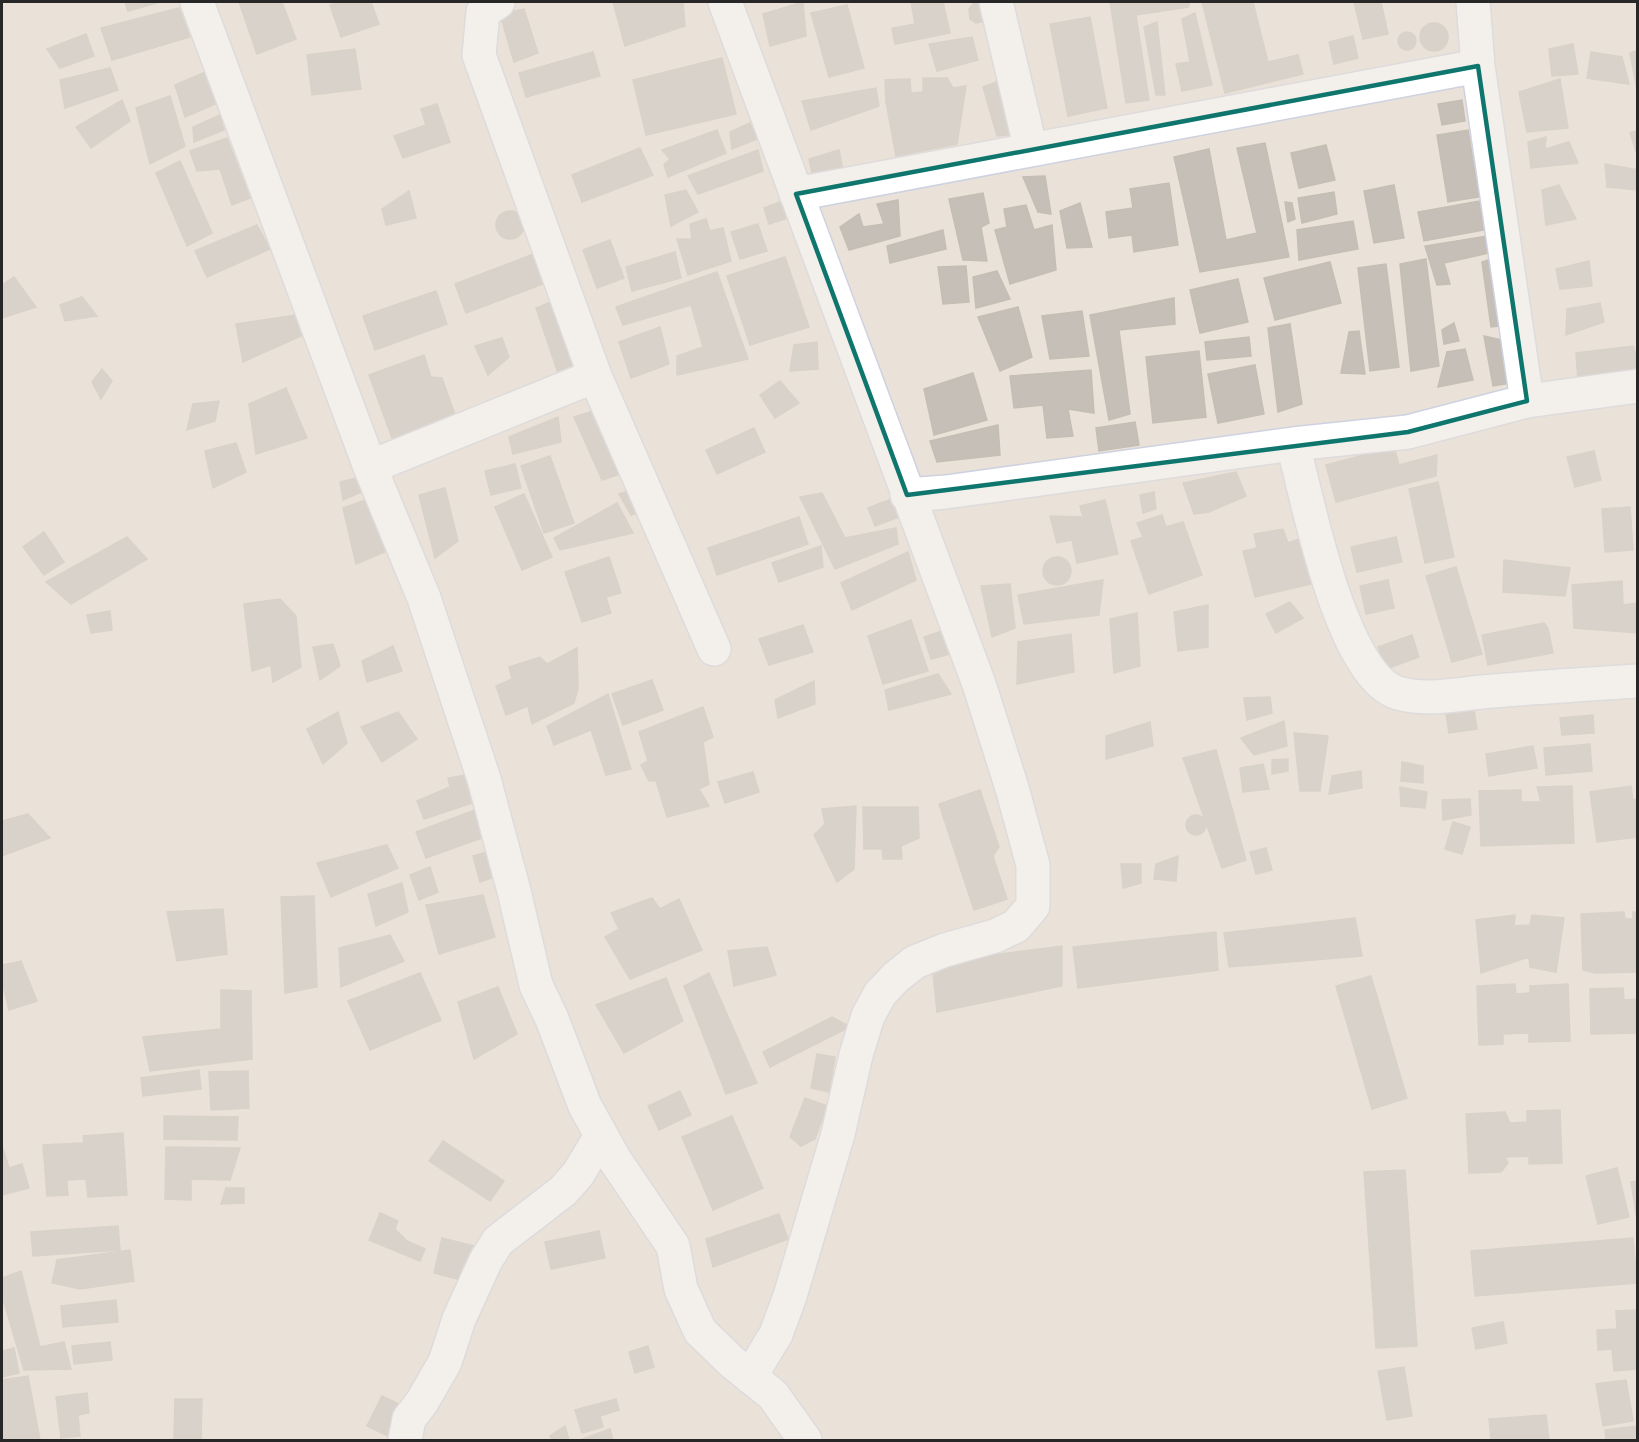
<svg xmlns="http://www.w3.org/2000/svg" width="1639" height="1442" font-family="Figtree,sans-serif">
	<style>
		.building { fill: #c5bfb8; stroke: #c5beb3; stroke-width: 1.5 }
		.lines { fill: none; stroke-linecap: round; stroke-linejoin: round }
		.minor-casing { stroke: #ced2e0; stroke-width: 36 }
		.minor { stroke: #fff; stroke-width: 33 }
		.marked { fill: none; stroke: #0f766e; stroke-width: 4.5; stroke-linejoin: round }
	</style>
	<rect width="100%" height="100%" fill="#eae2d8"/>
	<path class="building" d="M125,2H160L128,11Z
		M239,2H282L296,39L257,54Z
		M341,2H371L379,24L341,37L330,5Z
		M613,2H683L685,26L625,46Z
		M803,2L806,36L770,46L763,14Z
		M911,2H943L950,33L895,44L892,28L915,24Z
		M980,2L986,21L976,23L970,19L969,9L973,4Z
		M1110,2H1190L1188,7L1136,15L1149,100L1126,103Z
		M1202,2H1253L1268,62L1298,55L1303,74L1225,93Z
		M1354,2H1381L1388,34L1363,39Z
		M847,5L864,68L829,77L811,13Z
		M179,8L190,37L112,60L101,28Z
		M524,9L538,53L514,62L500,14Z
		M1195,13L1212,85L1182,91L1176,64L1190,62L1182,19Z
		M1090,17L1107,108L1068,116L1050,24Z
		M1157,22L1165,95H1156L1144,27Z
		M1420 37a14 14 0 1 1 28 0a14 14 0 1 1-28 0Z
		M1398 41a9 9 0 1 1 18 0a9 9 0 1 1-18 0Z
		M86,34L94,56L60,68L47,49Z
		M1353,36L1358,58L1334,64L1329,42Z
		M972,37L978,60L937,71L929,44Z
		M1573,44L1578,74L1552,76L1549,49Z
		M355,49L361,89L312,95L307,55Z
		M1638,50V89H1637L1630,53Z
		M593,52L600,76L526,97L519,73Z
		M1591,52L1622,57L1629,84L1587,78Z
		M722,58L736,114L646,135L633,80Z
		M110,68L118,90L65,108L60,80Z
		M208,71L222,101L185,117L175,85Z
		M923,78H947L953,88L966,86L957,144L896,156L886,102L885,80L910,79L911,93L923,92Z
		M1004,79L1017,134L997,136L983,87Z
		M1560,79L1568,128L1527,132L1519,92Z
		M876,88L879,106L811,130L802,101Z
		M170,96L185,146L150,164L136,108Z
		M122,100L130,121L91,148L76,127Z
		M1462,100L1465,121L1442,125L1438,104Z
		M437,104L450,142L403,158L394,136L426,125L421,109Z
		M220,115L224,130L194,142L193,127Z
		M750,123L757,139L732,149L730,132Z
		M717,130L726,153L668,177L664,165L670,159L662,150Z
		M1468,130L1479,197L1448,202L1437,135Z
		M1638,130V157L1630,133Z
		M1546,137L1545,149L1569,142L1578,163L1531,168L1528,142Z
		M227,138L250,198L232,205L220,169L197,171L190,151Z
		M1265,143L1289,257L1200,272L1174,157L1209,149L1226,240L1257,233L1237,148Z
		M1326,145L1335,180L1299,188L1291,153Z
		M640,148L653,175L582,202L572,175Z
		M758,150L763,171L698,194L688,176Z
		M839,150L844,176L814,182L809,159Z
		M180,161L212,233L187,246L156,173Z
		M1605,164L1638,170V190L1607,187Z
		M1045,176L1051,214L1038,212L1023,177Z
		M1169,183L1178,245L1134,252L1132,235L1109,238L1106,212L1133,208L1130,189Z
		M1394,185L1404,238L1374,243L1364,191Z
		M1559,185L1576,219L1546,225L1542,190Z
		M686,190L698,212L671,226L665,195Z
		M409,191L416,218L386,225L382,209Z
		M1334,192L1337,214L1302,223L1298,198Z
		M983,193L989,223L981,227L987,261L963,260L949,199Z
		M785,200L791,217L769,224L764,208Z
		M898,200L900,236L849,250L840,227L859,214L863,227L884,224L877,204Z
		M1479,201L1484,230L1424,241L1418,212Z
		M1285,202L1292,203L1295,219L1288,222Z
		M1080,203L1092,247L1067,248L1060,211Z
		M1026,205L1034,230L1052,225L1056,270L1010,284L995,230L1007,227L1004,209Z
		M496 225a14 14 0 1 1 28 0a14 14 0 1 1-28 0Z
		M706,219L710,231L723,228L731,261L688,275L677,239H692L690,224Z
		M1353,221L1358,249L1299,260L1297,230Z
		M758,224L767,251L740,259L731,232Z
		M257,225L270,249L207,277L195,251Z
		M943,230L946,249L890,263L887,246Z
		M1487,236L1489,253L1444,263L1450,284L1437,285L1425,246Z
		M610,240L624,278L597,288L583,250Z
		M675,252L681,278L632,291L626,267Z
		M536,253L548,282L466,313L455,284Z
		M785,257L809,327L750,345L727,276Z
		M1497,257L1508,325L1491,327L1482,262Z
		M1426,259L1439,366L1411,371L1400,264Z
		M1589,261L1592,286L1560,289L1556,269Z
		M1330,262L1341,303L1275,320L1264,278Z
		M1386,264L1399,367L1370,371L1358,268Z
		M966,266L969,302L943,304L938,267Z
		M997,271L1010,299L976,308L973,277Z
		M717,272L748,359L677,375V356L703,347L691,305L623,325L616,307Z
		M14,277L36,307L2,318V285Z
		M1238,279L1248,322L1200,333L1190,290Z
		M436,291L447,324L375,350L363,316Z
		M82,297L97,316L65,321L60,305Z
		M1174,298L1175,324L1119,330L1130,414L1109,420L1090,315Z
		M556,300L579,366L558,373L536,308Z
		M1600,303L1604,322L1566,335L1567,309Z
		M1018,307L1032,357L1000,371L978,317Z
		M1082,311L1089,356L1050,359L1042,316Z
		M296,315L303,335L243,362L236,324Z
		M1454,323L1459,341L1444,344L1442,330Z
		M1290,324L1302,404L1278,412L1268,328Z
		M660,327L669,364L631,378L619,342Z
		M1359,331L1365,374L1341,373L1349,332Z
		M1484,336L1511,342L1518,382L1493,386Z
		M1249,337L1251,356L1207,360L1205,342Z
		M502,338L509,357L488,375L475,346Z
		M817,342L818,369L790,371L794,345Z
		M1633,346L1638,360V367L1578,381L1576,353Z
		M1465,349L1473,380L1438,387L1447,352Z
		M1199,351L1206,417L1153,423L1146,357Z
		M424,355L431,377L442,378L455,415L392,438L369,375Z
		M1255,365L1264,414L1218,423L1208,374Z
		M102,369L112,381L101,399L92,382Z
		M1091,370L1094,413L1068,409L1073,436L1047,438L1043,405L1014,408L1010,376Z
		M973,373L987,420L934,435L924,389Z
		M780,381L799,403L775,418L760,395Z
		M286,388L307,438L256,454L249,404Z
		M219,401L215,421L187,430L193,404Z
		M600,409L626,472L602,480L574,417Z
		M558,417L561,442L513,454L509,437Z
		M1135,422L1139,445L1099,451L1096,428Z
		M998,425L1000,455L937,462L930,441Z
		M754,428L765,452L717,474L706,450Z
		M236,443L246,472L213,488L205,451Z
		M1394,447L1399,465L1437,455L1436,476L1336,502L1326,465Z
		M1594,451L1601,480L1575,487L1567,457Z
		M550,456L574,523L544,533L521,466Z
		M515,464L521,488L491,495L485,471Z
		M1236,472L1246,496L1209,512L1194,514L1183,483Z
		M356,478L364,491L343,500L340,482Z
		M1438,482L1454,557L1425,563L1409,489Z
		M445,488L458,541L435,558L419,495Z
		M634,489L643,511L631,515L619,494Z
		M1154,492L1156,509L1143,513L1140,495Z
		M822,493L845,538L896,528L898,544L835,569L800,497Z
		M524,494L552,557L522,570L495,507Z
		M374,497L387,551L356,564L343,508Z
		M897,497L904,515L875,526L868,508Z
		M1105,500L1118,554L1077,563L1072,540L1057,543L1050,516L1083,517L1080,506Z
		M617,503L633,533L560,550L554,538Z
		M1630,507L1633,550L1605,552L1602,509Z
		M1162,515L1166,527L1183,522L1202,575L1149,594L1131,541L1143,537L1137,523Z
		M799,517L808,544L717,575L708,548Z
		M1283,529L1288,543L1302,538L1311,584L1255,597L1243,551L1257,548L1254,534Z
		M44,532L64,562L44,575L23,547Z
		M127,537L147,559L71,604L46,582Z
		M1396,537L1402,562L1357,572L1351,547Z
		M821,546L823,567L779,582L772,563Z
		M908,552L916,580L852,610L841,583Z
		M609,557L621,593L606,597L611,613L582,622L565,572Z
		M1043 571a14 14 0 1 1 28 0a14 14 0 1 1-28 0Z
		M1504,560L1570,568L1565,596L1503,592Z
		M1456,567L1482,654L1452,662L1426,576Z
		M1103,580L1099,615L1024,624L1018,595Z
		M1388,580L1394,608L1366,614L1360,586Z
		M1622,581L1623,605L1637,603L1638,633L1574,628L1572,585Z
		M1010,584L1015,628L992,637L981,586Z
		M280,599L296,616L301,667L273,682L271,665L252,671L244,604Z
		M1290,602L1303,618L1276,633L1266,614Z
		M1208,605V647L1178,651L1174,612Z
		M110,611L112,630L91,633L87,615Z
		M1137,613L1140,666L1114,673L1110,619Z
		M911,620L928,671L883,684L868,636Z
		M1544,623L1548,628L1553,653L1488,665L1482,635Z
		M803,625L813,652L769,665L759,639Z
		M945,630L953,653L931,659L924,637Z
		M1071,634L1074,672L1017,684L1018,642Z
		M1412,635L1419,657L1386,669L1378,647Z
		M333,644L340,666L320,680L313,647Z
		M393,646L402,671L367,682L362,661Z
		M577,648L578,688L574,703L532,724L528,706L506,715L496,686L512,679L509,667L540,657L547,664Z
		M938,674L951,694L889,710L885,690Z
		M652,680L663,710L623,725L612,694Z
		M814,681L815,704L778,718L775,700Z
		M608,694L631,769L606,775L591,730L554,745L547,726Z
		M1270,697L1272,713L1247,720L1244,698Z
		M703,707L713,737L703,742L709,784L699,789L709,806L667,817L656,781H649L641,765L648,761L639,732Z
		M1474,710L1477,729L1449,733L1446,714Z
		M338,712L347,743L323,764L307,729Z
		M398,712L417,739L382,762L361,727Z
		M1593,715L1594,733L1562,735L1560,718Z
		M1284,721L1287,746L1254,755L1241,738Z
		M1150,722L1153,746L1106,759V736Z
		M1294,733L1328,736L1320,791H1300Z
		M1590,744L1592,771L1546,775L1544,748Z
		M1533,746L1537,768L1489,776L1486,754Z
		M1216,750L1246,860L1222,868L1183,758Z
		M1288,759V771L1272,774V760Z
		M1402,762L1423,766V783L1401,781Z
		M1263,764L1269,789L1243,792L1240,768Z
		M1361,771L1362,788L1329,794L1332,776Z
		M753,772L759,792L725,803L718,782Z
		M472,774L481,800L424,819L417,801L450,787L448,778Z
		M1572,786L1574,843L1481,846L1479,791L1521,790V802H1541L1537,787Z
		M1631,786L1633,800L1638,799V837L1597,842L1590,792Z
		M1400,787L1427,792L1425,808L1401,806Z
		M980,790L999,847L993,856L1007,899L974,910L939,804Z
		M1470,799L1471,815L1443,820L1442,800Z
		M856,806L854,869L837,882L814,835L825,824L822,809Z
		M863,807H918L919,838L901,846L902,859H883L882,849H864Z
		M475,810L487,836L426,858L416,832Z
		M28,814L50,838L2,856V821Z
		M1186 825a10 10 0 1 1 20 0a10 10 0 1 1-20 0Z
		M1453,822L1470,827L1462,854L1445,849Z
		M387,845L398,868L331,897L317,863Z
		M1266,848L1272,870L1256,874L1250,852Z
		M494,850L500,875L480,882L473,856Z
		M1178,856L1176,881L1154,879L1156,864Z
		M1121,864H1141V883L1123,888Z
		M430,867L438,892L419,900L410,875Z
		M402,883L408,912L376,926L368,894Z
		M483,895L495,937L439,954L426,905Z
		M314,896L317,987L285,993L281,897Z
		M652,898L660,909L679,899L702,950L630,979L605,937L619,929L611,913Z
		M223,909L227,954L177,961L167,912Z
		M1624,912L1625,919H1633V912H1638V972L1595,973L1583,970L1581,914Z
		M1515,915L1514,926L1530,925L1532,915L1564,918L1556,972L1530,967L1529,957L1481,973L1476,920Z
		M1355,918L1362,956L1229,967L1224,933Z
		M1216,932L1218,970L1078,988L1073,947Z
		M390,935L404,961L341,987L339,948Z
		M1062,946V986L937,1012L932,963Z
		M767,947L776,975L734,986L728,951Z
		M21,961L37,1001L9,1010L2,982V965Z
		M420,973L441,1020L370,1050L348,1001Z
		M709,973L757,1083L726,1094L684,986Z
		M1371,976L1407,1098L1372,1109L1336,986Z
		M666,978L683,1021L624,1053L596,1005Z
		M1515,984L1516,994L1530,993V986L1568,984L1570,1041L1529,1042V1033L1503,1034V1044L1479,1045L1477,986Z
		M498,987L517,1034L474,1059L458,1002Z
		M1623,988L1624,1000L1638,999V1033L1591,1034L1590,989Z
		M221,990L251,991L252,1059L150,1071L143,1037L221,1029Z
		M832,1017L850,1027L770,1067L763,1052Z
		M817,1054L835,1057L829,1092L811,1088Z
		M199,1070L201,1089L143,1096L141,1078Z
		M248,1071L249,1108L211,1110L209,1072Z
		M680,1091L691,1115L659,1130L648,1106Z
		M805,1098L827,1106L815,1139L801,1146L790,1137Z
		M1560,1110L1562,1163L1529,1164V1156L1505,1157L1508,1163L1501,1172L1469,1173L1466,1114L1505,1112L1510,1123L1527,1122V1111Z
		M164,1116L238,1117L237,1140L164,1139Z
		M732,1116L763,1188L713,1210L682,1137Z
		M123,1133L127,1195L88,1197L86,1179L67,1180L68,1195L47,1196L43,1145L84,1143L83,1136Z
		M443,1141L504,1181L490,1201L429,1161Z
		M166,1147L240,1148L230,1180L191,1179V1200L165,1199Z
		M3,1148L9,1168L22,1164L29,1188L2,1195Z
		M1617,1168L1629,1217L1598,1224L1586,1176Z
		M1405,1170L1417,1346L1376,1348L1364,1172Z
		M1638,1181V1220H1637L1631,1182Z
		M226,1188H244V1203L221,1204Z
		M380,1213L398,1221L395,1229L407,1241L425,1249L420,1261L369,1240Z
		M779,1214L788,1239L713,1267L706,1239Z
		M118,1226L120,1250L33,1256L31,1232Z
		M599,1231L605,1258L551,1269L545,1242Z
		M442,1238L478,1247L469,1282L434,1273Z
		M1633,1238L1637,1283L1475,1296L1471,1251Z
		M130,1250L134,1281L80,1289L52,1283L57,1260Z
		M21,1271L40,1347L64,1342L71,1369L24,1370L2,1296V1278Z
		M116,1300L118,1322L63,1327L61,1306Z
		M1638,1310V1369L1614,1371L1612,1349L1598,1350L1597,1330L1617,1329L1616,1311Z
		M1503,1322L1507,1343L1476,1349L1472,1328Z
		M110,1342L112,1360L74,1364L72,1346Z
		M648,1346L654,1367L635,1373L629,1352Z
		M14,1348L19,1373L2,1377V1351Z
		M1404,1367L1412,1416L1387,1420L1378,1371Z
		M28,1376L40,1440H2V1380Z
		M1626,1380L1633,1421L1603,1426L1596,1384Z
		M87,1393L89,1413L78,1415L80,1436L61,1438L56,1397Z
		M382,1396L405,1407L390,1437L367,1426Z
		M175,1399H202L201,1440H174Z
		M616,1399L619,1410L600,1416L603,1427L582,1433L575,1410Z
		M1546,1415L1549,1440H1491L1489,1419Z
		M565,1426L569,1440H552L550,1436Z
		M1638,1426V1440H1606L1605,1430Z
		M610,1429L613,1440H580Z"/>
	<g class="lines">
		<defs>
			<path id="minor" d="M197,2L370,467L424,598L484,779L514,891L536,985L552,1019L585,1106L615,1160L673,1246L681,1289L700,1331L732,1362L773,1395L805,1440
				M725,2L979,684L1012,788L1033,865V906L1016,926L995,936L945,950L915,962L896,977L880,994L868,1016L856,1055L838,1134L790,1296L776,1334L750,1377
				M996,2L1031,150
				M796,194L1478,66
				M595,376L714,649
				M1527,401L1638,386
				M1293,444C1307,498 1341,676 1398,693C1429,702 1461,693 1493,691C1541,687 1589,684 1638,681
				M370,467L595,376L479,55L483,12L498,2
				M907,495L946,492L1293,444L1408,432L1527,401L1478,66L1473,2
				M405,1440L409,1419L422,1402L445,1362L459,1319L486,1260L498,1241L563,1191L578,1174L601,1136"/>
		</defs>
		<use href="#minor" class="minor-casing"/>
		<use href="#minor" class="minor"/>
	</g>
	<path d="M0 0H1639V1442H0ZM1478,66L1527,401L1408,432L907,495L796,194Z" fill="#eae2d8" fill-opacity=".55" fill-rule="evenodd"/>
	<path class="marked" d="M1478,66L1527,401L1408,432L907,495L796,194Z"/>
	<rect width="1639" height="1442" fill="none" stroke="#272727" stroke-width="6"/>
</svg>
